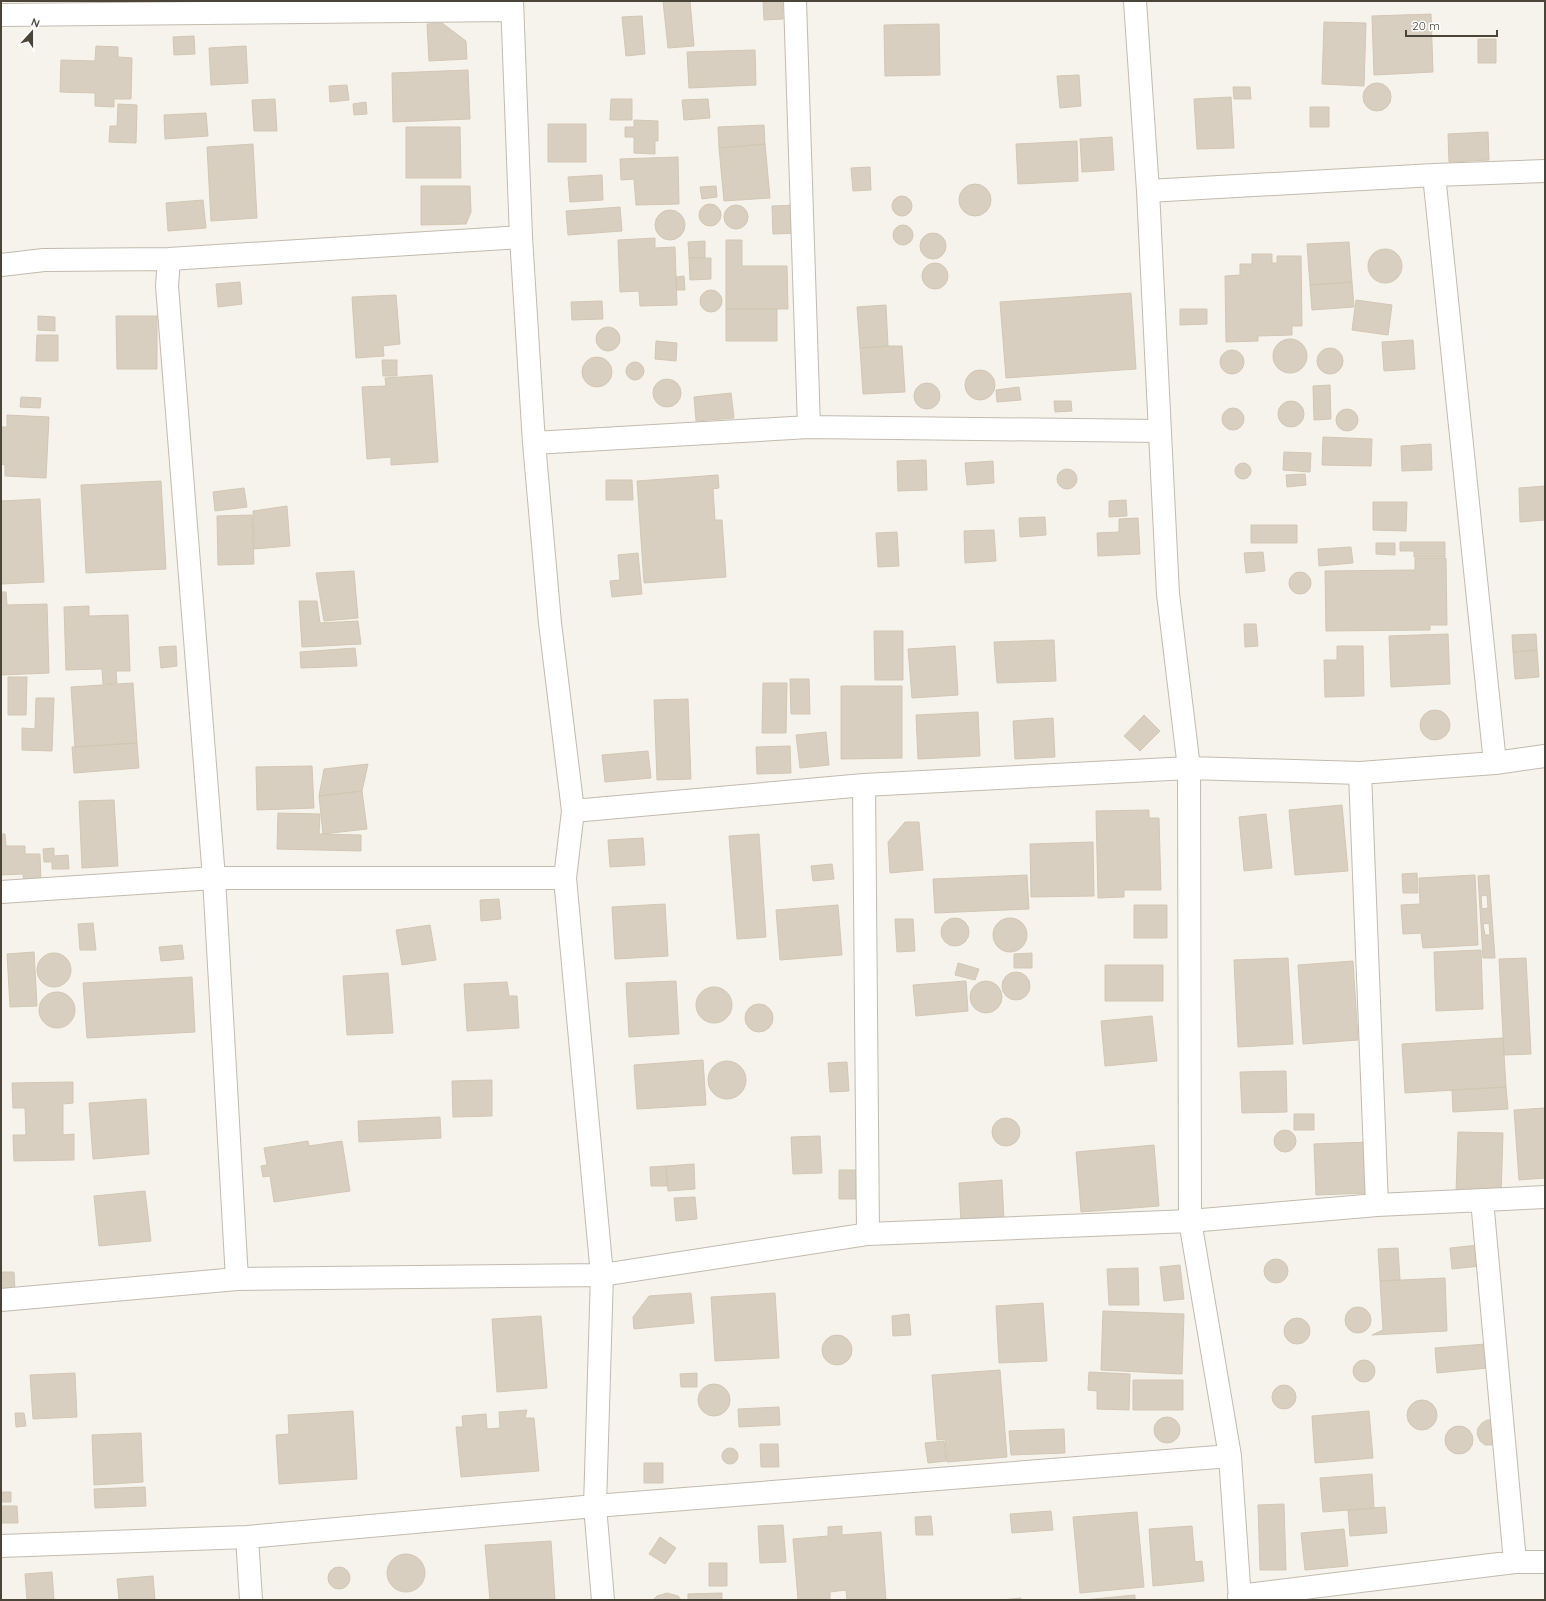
<svg xmlns="http://www.w3.org/2000/svg" width="1546" height="1601" font-family="Quicksand,sans-serif">
	<style>
		.building { fill: #d8cfc1; stroke: #d3c7b4; fill-rule: evenodd }
		.lines { fill: none; stroke-linecap: round; stroke-linejoin: round }
		.minor-casing { stroke: #c2bbae; stroke-width: 24 }
		.minor { stroke: #fff; stroke-width: 22 }
	</style>
	<rect width="100%" height="100%" fill="#f6f3ec"/>
	<path class="building" d="M663,1H690L694,46L668,48Z
		M763,1H782L783,19L764,20Z
		M1431,14L1433,72L1374,75L1372,16Z
		M642,16L645,54L626,56L622,17Z
		M1324,22L1366,23L1364,86L1322,84Z
		M442,23L466,41L467,59L429,61L427,24Z
		M939,24L940,75L885,76L884,25Z
		M194,36L195,54L174,55L173,37Z
		M1478,39H1496V63H1478Z
		M96,46L118,47V57L132,58L131,99H114V107L95,106V93L60,92L61,60L95,61Z
		M246,46L248,83L211,85L209,48Z
		M755,50L756,85L689,88L687,52Z
		M468,70L470,119L393,122L392,73Z
		M1079,75L1081,106L1060,108L1057,76Z
		M1363 97a14 14 0 1 1 28 0a14 14 0 1 1-28 0Z
		M347,85L349,100L330,102L329,86Z
		M1233,87H1250L1251,99H1234Z
		M1231,97L1234,148L1197,149L1194,99Z
		M275,99L277,131H254L252,100Z
		M611,99H632V120H610Z
		M708,99L710,118L684,120L682,100Z
		M366,102L367,114L354,115L353,104Z
		M118,104L137,105L136,143L109,142L110,126H117Z
		M1310,107H1329V127H1310Z
		M206,113L208,136L165,139L164,115Z
		M634,120L658,121V141H655V154L634,153V137H625V127H634Z
		M548,124H586V162H548Z
		M764,125L765,144L719,148L718,127Z
		M406,127H460L461,178H406Z
		M1488,132L1489,160L1449,162L1448,134Z
		M1112,137L1114,170L1082,172L1080,139Z
		M1077,141L1078,181L1018,184L1016,144Z
		M253,144L257,218L211,221L207,147Z
		M765,144L770,198L724,201L719,148Z
		M678,157L679,204L636,205L634,179L621,180L620,159Z
		M870,167L871,190L853,191L851,168Z
		M602,175L603,200L570,202L568,177Z
		M959 200a16 16 0 1 1 32 0a16 16 0 1 1-32 0Z
		M421,186H470L471,212L466,224L421,225Z
		M716,186L717,197L702,199L700,187Z
		M892 206a10 10 0 1 1 20 0a10 10 0 1 1-20 0Z
		M203,200L206,228L168,231L166,203Z
		M699 215a11 11 0 1 1 22 0a11 11 0 1 1-22 0Z
		M797,205L798,233L773,234L772,206Z
		M724 217a12 12 0 1 1 24 0a12 12 0 1 1-24 0Z
		M620,207L622,231L568,235L566,211Z
		M655 225a15 15 0 1 1 30 0a15 15 0 1 1-30 0Z
		M893 235a10 10 0 1 1 20 0a10 10 0 1 1-20 0Z
		M920 246a13 13 0 1 1 26 0a13 13 0 1 1-26 0Z
		M655,238V248L675,247L677,305L640,306L639,291L620,292L618,240Z
		M726,240H742V266H787L788,309H726Z
		M705,241V258H689L688,242Z
		M1349,242L1352,282L1310,285L1307,244Z
		M1368 266a17 17 0 1 1 34 0a17 17 0 1 1-34 0Z
		M1252,254H1272V263H1277V256H1301L1302,326H1292V335L1258,336V341L1226,342L1225,276L1240,275V264H1252Z
		M689,258H711V279L690,280Z
		M922 276a13 13 0 1 1 26 0a13 13 0 1 1-26 0Z
		M684,276L685,290H677L676,277Z
		M240,282L242,304L218,307L216,284Z
		M1352,282L1354,307L1312,310L1310,285Z
		M700 301a11 11 0 1 1 22 0a11 11 0 1 1-22 0Z
		M1131,293L1136,369L1006,378L1000,302Z
		M396,295L400,344L383,346L384,356L356,358L352,297Z
		M1356,300L1392,305L1388,335L1352,330Z
		M602,301L603,319L572,320L571,302Z
		M886,305L888,346L860,348L857,307Z
		M726,309H777V341H726Z
		M1180,309H1207V324L1180,325Z
		M38,316L55,317V331L38,330Z
		M116,316H157V369H117Z
		M596 339a12 12 0 1 1 24 0a12 12 0 1 1-24 0Z
		M37,335H58V361H36Z
		M1273 356a17 17 0 1 1 34 0a17 17 0 1 1-34 0Z
		M1413,340L1415,369L1384,371L1382,342Z
		M656,341L677,343L676,361L655,359Z
		M888,346H902L905,392L863,394L860,348Z
		M1317 361a13 13 0 1 1 26 0a13 13 0 1 1-26 0Z
		M1220 362a12 12 0 1 1 24 0a12 12 0 1 1-24 0Z
		M582 372a15 15 0 1 1 30 0a15 15 0 1 1-30 0Z
		M382,360H397V376H383Z
		M626 371a9 9 0 1 1 18 0a9 9 0 1 1-18 0Z
		M965 385a15 15 0 1 1 30 0a15 15 0 1 1-30 0Z
		M432,375L438,462L391,465V457L367,459L362,387L386,386L385,378Z
		M653 393a14 14 0 1 1 28 0a14 14 0 1 1-28 0Z
		M914 396a13 13 0 1 1 26 0a13 13 0 1 1-26 0Z
		M1330,385L1331,419L1314,420L1313,386Z
		M1019,387L1021,400L997,402L996,390Z
		M731,393L734,418L696,421L694,397Z
		M21,397L41,398L40,408L20,407Z
		M1054,401H1071L1072,411L1055,412Z
		M1278 414a13 13 0 1 1 26 0a13 13 0 1 1-26 0Z
		M1222 419a11 11 0 1 1 22 0a11 11 0 1 1-22 0Z
		M1336 420a11 11 0 1 1 22 0a11 11 0 1 1-22 0Z
		M7,415L49,417L46,478L5,476V465L1,464V427H7Z
		M1323,437L1372,439L1371,466L1322,465Z
		M1431,444L1432,470L1402,471L1401,446Z
		M1284,452L1311,453L1310,472L1283,470Z
		M926,460L927,490L898,491L897,461Z
		M993,461L994,483L967,485L965,463Z
		M1235 471a8 8 0 1 1 16 0a8 8 0 1 1-16 0Z
		M1057 479a10 10 0 1 1 20 0a10 10 0 1 1-20 0Z
		M1305,474L1306,485L1287,487L1286,475Z
		M718,475L719,488L713,489L715,520H722L726,577L644,583L637,481Z
		M606,480H632L633,500H606Z
		M161,481L166,569L86,573L81,485Z
		M1545,486V520L1520,522L1519,488Z
		M244,488L247,507L215,511L213,492Z
		M40,499L44,582L1,584V501Z
		M1126,500L1127,516L1109,517V501Z
		M1373,502H1407L1406,531L1373,530Z
		M287,506L290,546L254,549L253,511Z
		M252,515L254,564L218,565L217,516Z
		M1045,517L1046,535L1020,537L1019,518Z
		M1138,518L1140,554L1098,556L1097,533L1119,532V519Z
		M1251,525H1297V543H1251Z
		M994,530L996,561L965,563L964,531Z
		M897,532L899,566L878,567L876,533Z
		M1400,542H1445V557H1414V551H1400Z
		M1376,543H1395V555L1376,554Z
		M1351,547L1353,563L1319,566L1318,549Z
		M1263,552L1265,571L1246,573L1244,553Z
		M638,553L642,594L612,597L610,581L620,580L618,555Z
		M1415,558H1446L1447,625H1430V630L1326,631L1325,571L1415,570Z
		M354,571L358,618L324,621L316,573Z
		M1289 583a11 11 0 1 1 22 0a11 11 0 1 1-22 0Z
		M1,592H6L7,605L47,604L49,673L1,675Z
		M299,601H317L320,623L358,621L361,644L302,647Z
		M89,606V616L128,615L130,671H116L117,683L103,684L102,669L66,670L64,607Z
		M1244,624H1256L1258,646L1245,647Z
		M874,631H903V680H875Z
		M1448,634L1450,684L1391,687L1389,636Z
		M1536,634L1537,650L1513,652L1512,635Z
		M1054,640L1056,681L997,683L994,642Z
		M176,646L177,666L161,668L159,647Z
		M955,646L958,695L912,698L908,649Z
		M1337,646H1363L1364,696L1325,697L1324,660H1337Z
		M355,648L357,666L301,668L300,652Z
		M1537,650L1539,677L1515,679L1513,652Z
		M8,677H27L26,715H8Z
		M790,679H809L810,714H791Z
		M133,683L137,743L75,747L71,687Z
		M763,683H787L786,733H762Z
		M841,686H902V758L841,759Z
		M36,698H54L52,751L22,750V728L35,729Z
		M688,699L691,779L657,780L654,700Z
		M1420 725a15 15 0 1 1 30 0a15 15 0 1 1-30 0Z
		M978,712L980,756L918,759L916,715Z
		M1144,715L1160,731L1140,751L1124,736Z
		M1053,718L1055,757L1015,759L1013,721Z
		M826,732L829,765L800,768L796,735Z
		M137,743L139,768L74,773L72,747Z
		M790,746L791,773L757,774L756,747Z
		M648,751L651,778L605,782L602,755Z
		M368,764L362,791L319,796L324,769Z
		M312,766L314,808L257,810L256,767Z
		M362,791L367,829L323,834L319,796Z
		M114,800L118,866L82,868L79,801Z
		M1342,805L1348,871L1295,875L1289,810Z
		M1149,810V818H1159L1161,890H1124V897L1098,898L1096,811Z
		M278,813L320,814L319,834L361,835V851L277,849Z
		M1266,814L1272,868L1244,871L1239,817Z
		M905,822H919L923,870L890,873L888,842Z
		M1,834H5L6,846H25V854H40L41,883L24,884L23,874L1,875Z
		M759,834L766,937L737,939L729,836Z
		M643,838L645,865L610,867L608,840Z
		M1093,842L1094,896L1031,897L1030,844Z
		M54,848V856L68,855L69,869H52V862H44L43,849Z
		M832,864L834,879L813,881L811,866Z
		M1417,873L1418,893H1403L1402,874Z
		M1027,875L1029,909L935,913L933,879Z
		M1475,875L1478,945L1423,948L1421,933L1403,934L1401,905L1420,904L1419,878Z
		M1489,875L1495,958H1483L1478,876ZM1487,895L1488,908L1482,909L1481,896ZM1489,923L1490,935H1485L1483,924Z
		M499,899L501,919L481,921L480,900Z
		M665,904L668,956L615,959L612,907Z
		M838,905L842,955L780,960L776,910Z
		M1134,905H1167V938H1134Z
		M993 935a17 17 0 1 1 34 0a17 17 0 1 1-34 0Z
		M941 932a14 14 0 1 1 28 0a14 14 0 1 1-28 0Z
		M895,919H913L915,951L897,952Z
		M93,923L96,950H80L78,924Z
		M430,925L436,960L402,965L396,930Z
		M182,945L184,959L161,961L159,947Z
		M1481,950L1483,1009L1436,1011L1434,952Z
		M34,952L37,1006L10,1007L7,954Z
		M1032,953V968H1014V954Z
		M37 970a17 17 0 1 1 34 0a17 17 0 1 1-34 0Z
		M1288,958L1293,1044L1238,1047L1234,960Z
		M1526,958L1531,1054L1504,1055L1499,959Z
		M1353,961L1358,1040L1303,1044L1298,965Z
		M958,963L979,969L975,980L955,975Z
		M1105,965H1163V1001H1105Z
		M1002 986a14 14 0 1 1 28 0a14 14 0 1 1-28 0Z
		M388,973L393,1033L347,1035L343,976Z
		M192,977L195,1032L87,1038L83,983Z
		M676,981L679,1034L629,1037L626,983Z
		M966,981L968,1011L916,1016L913,985Z
		M970 997a16 16 0 1 1 32 0a16 16 0 1 1-32 0Z
		M507,982L509,996H517L519,1028L467,1031L464,984Z
		M696 1005a18 18 0 1 1 36 0a18 18 0 1 1-36 0Z
		M39 1010a18 18 0 1 1 36 0a18 18 0 1 1-36 0Z
		M745 1018a14 14 0 1 1 28 0a14 14 0 1 1-28 0Z
		M1152,1016L1157,1061L1105,1066L1101,1021Z
		M1503,1038L1506,1087L1405,1093L1402,1044Z
		M703,1060L706,1105L637,1109L634,1065Z
		M708 1080a19 19 0 1 1 38 0a19 19 0 1 1-38 0Z
		M847,1062L849,1091L830,1092L828,1063Z
		M1286,1071L1287,1112L1242,1113L1240,1072Z
		M492,1080V1116L453,1117L452,1081Z
		M73,1082V1103L63,1104V1135L74,1134V1160L14,1161L13,1135H26L25,1108H13L12,1083Z
		M1506,1087L1508,1109L1453,1112L1452,1090Z
		M146,1099L149,1154L93,1159L89,1103Z
		M1545,1108V1178L1519,1180L1514,1110Z
		M1294,1114H1314V1130H1294Z
		M440,1117L441,1138L359,1142L358,1121Z
		M992 1132a14 14 0 1 1 28 0a14 14 0 1 1-28 0Z
		M1274 1141a11 11 0 1 1 22 0a11 11 0 1 1-22 0Z
		M1458,1132L1503,1133L1501,1195L1456,1193Z
		M820,1136L822,1173L793,1174L791,1137Z
		M308,1141L309,1146L342,1141L350,1191L274,1202L270,1176L263,1177L261,1166L267,1165L264,1148Z
		M1370,1142L1372,1193L1316,1195L1314,1144Z
		M1154,1145L1159,1206L1081,1212L1076,1152Z
		M694,1164L695,1189L668,1191L666,1166Z
		M666,1166L667,1186H651L650,1167Z
		M839,1170H856V1199H839Z
		M1002,1180L1004,1221L961,1224L959,1183Z
		M145,1191L151,1241L99,1246L94,1196Z
		M695,1197L697,1219L676,1221L674,1198Z
		M1479,1245L1480,1266L1452,1269L1450,1248Z
		M1398,1248L1400,1280L1380,1281L1378,1249Z
		M1264 1271a12 12 0 1 1 24 0a12 12 0 1 1-24 0Z
		M1180,1265L1184,1299L1164,1301L1160,1267Z
		M1138,1268L1139,1305H1109L1107,1269Z
		M1,1272H14L15,1291H1Z
		M1445,1278L1447,1331L1372,1335L1383,1330L1380,1281Z
		M691,1293L694,1323L634,1329L633,1317L649,1296Z
		M775,1293L779,1358L715,1361L711,1297Z
		M1043,1303L1047,1361L999,1363L996,1306Z
		M1345 1320a13 13 0 1 1 26 0a13 13 0 1 1-26 0Z
		M1103,1311L1184,1314L1182,1374L1101,1370Z
		M909,1314L911,1335L893,1336L892,1316Z
		M541,1316L547,1388L497,1392L492,1319Z
		M1284 1331a13 13 0 1 1 26 0a13 13 0 1 1-26 0Z
		M822 1350a15 15 0 1 1 30 0a15 15 0 1 1-30 0Z
		M1486,1344L1488,1368L1437,1373L1435,1348Z
		M1353 1371a11 11 0 1 1 22 0a11 11 0 1 1-22 0Z
		M1000,1370L1007,1457L947,1462L945,1439L937,1440L932,1375Z
		M1089,1372L1130,1374L1129,1410L1097,1409V1391L1088,1390Z
		M75,1373L77,1417L33,1419L30,1375Z
		M697,1373V1387H681L680,1374Z
		M1133,1380H1183V1410H1133Z
		M698 1400a16 16 0 1 1 32 0a16 16 0 1 1-32 0Z
		M1272 1397a12 12 0 1 1 24 0a12 12 0 1 1-24 0Z
		M1407 1415a15 15 0 1 1 30 0a15 15 0 1 1-30 0Z
		M779,1407L780,1425L739,1427L738,1409Z
		M527,1410L525,1418H534L539,1471L461,1477L456,1427H463L462,1416L486,1414L487,1429L500,1428L499,1412Z
		M353,1411L357,1479L279,1484L276,1435L289,1434L288,1415Z
		M1369,1411L1373,1458L1315,1463L1312,1416Z
		M15,1413H24L26,1426L16,1427Z
		M1154 1430a13 13 0 1 1 26 0a13 13 0 1 1-26 0Z
		M1487,1420H1494L1498,1442L1492,1445H1485L1480,1441L1477,1434L1478,1428L1482,1423Z
		M1445 1440a14 14 0 1 1 28 0a14 14 0 1 1-28 0Z
		M1064,1429L1065,1453L1011,1455L1009,1431Z
		M141,1433L143,1482L94,1485L92,1435Z
		M944,1441L946,1461L928,1463L925,1443Z
		M760,1444H778L779,1467H761Z
		M722 1456a8 8 0 1 1 16 0a8 8 0 1 1-16 0Z
		M644,1463H663V1483H644Z
		M1372,1474L1374,1508L1323,1512L1320,1478Z
		M145,1487L146,1506L95,1508L94,1489Z
		M1,1492H11V1502H1Z
		M1284,1504L1286,1570H1260L1258,1505Z
		M1,1506H17L18,1523H1Z
		M1385,1507L1387,1533L1350,1536L1348,1510Z
		M1051,1511L1053,1530L1012,1533L1010,1514Z
		M1137,1512L1144,1587L1080,1593L1073,1517Z
		M931,1516L933,1535H916L915,1517Z
		M783,1525L786,1562L760,1563L758,1526Z
		M842,1526V1535L881,1532L886,1600H847L846,1590L830,1592V1600H798L793,1539L828,1536V1527Z
		M1192,1526L1195,1562L1202,1561L1204,1581L1153,1586L1149,1529Z
		M1344,1529L1348,1566L1305,1570L1301,1533Z
		M660,1537L676,1548L665,1564L649,1554Z
		M551,1541L555,1600H490L485,1545Z
		M387 1573a19 19 0 1 1 38 0a19 19 0 1 1-38 0Z
		M709,1563H727V1586H709Z
		M328 1578a11 11 0 1 1 22 0a11 11 0 1 1-22 0Z
		M52,1572L54,1600H27L25,1574Z
		M153,1576L155,1600H119L117,1579Z
		M667,1593L678,1596L681,1600H653L657,1596Z
		M722,1593V1600H688V1594Z
		M1135,1595V1600H1083Z
		M1021,1598V1600H1001Z"/>
	<g class="lines">
		<defs>
			<path id="minor" d="M512,1L521,237L534,443L550,623L573,811L565,878L602,1275L595,1506L603,1600
				M795,1L809,427
				M1135,1L1148,191L1168,594L1189,768L1190,1221L1230,1456L1240,1600
				M1,15L512,10
				M1434,175L1495,763
				M1148,191L1434,175L1545,171
				M169,259L167,286L170,324L214,878L237,1279
				M1,265L44,260L169,259L521,237
				M534,443L809,427L1159,431
				M1360,773L1377,1205
				M864,785L868,1234
				M573,811L864,785L1189,768L1360,773L1495,763L1545,756
				M1,892L214,878H565
				M1482,1200L1515,1562
				M1,1300L237,1279L602,1275L868,1234L1190,1221L1377,1205L1545,1197
				M247,1537L251,1600
				M1,1546L247,1537L595,1506L1230,1456
				M1239,1596L1515,1562H1545"/>
		</defs>
		<use href="#minor" class="minor-casing"/>
		<use href="#minor" class="minor"/>
	</g>
	<rect width="1546" height="1601" fill="none" stroke="#4b4439" stroke-width="4"/>
	<g transform="translate(32 32) rotate(21)" stroke="#ffffff" stroke-width="3" paint-order="stroke">
	<path d="M0-3L7 15L0 10L-7 15Z" fill="#4b4439"/>
	<text y="-6" font-size="11" font-weight="bold" text-anchor="middle" fill="#4b4439">N</text>
	</g>
	<path d="M1406 30v6h91v-6" fill="none" stroke="#4b4439" stroke-width="2"/>
	<text x="1412" y="30" font-size="12" fill="#4b4439" stroke="#ffffff" stroke-width="3" paint-order="stroke">20 m</text>
</svg>
